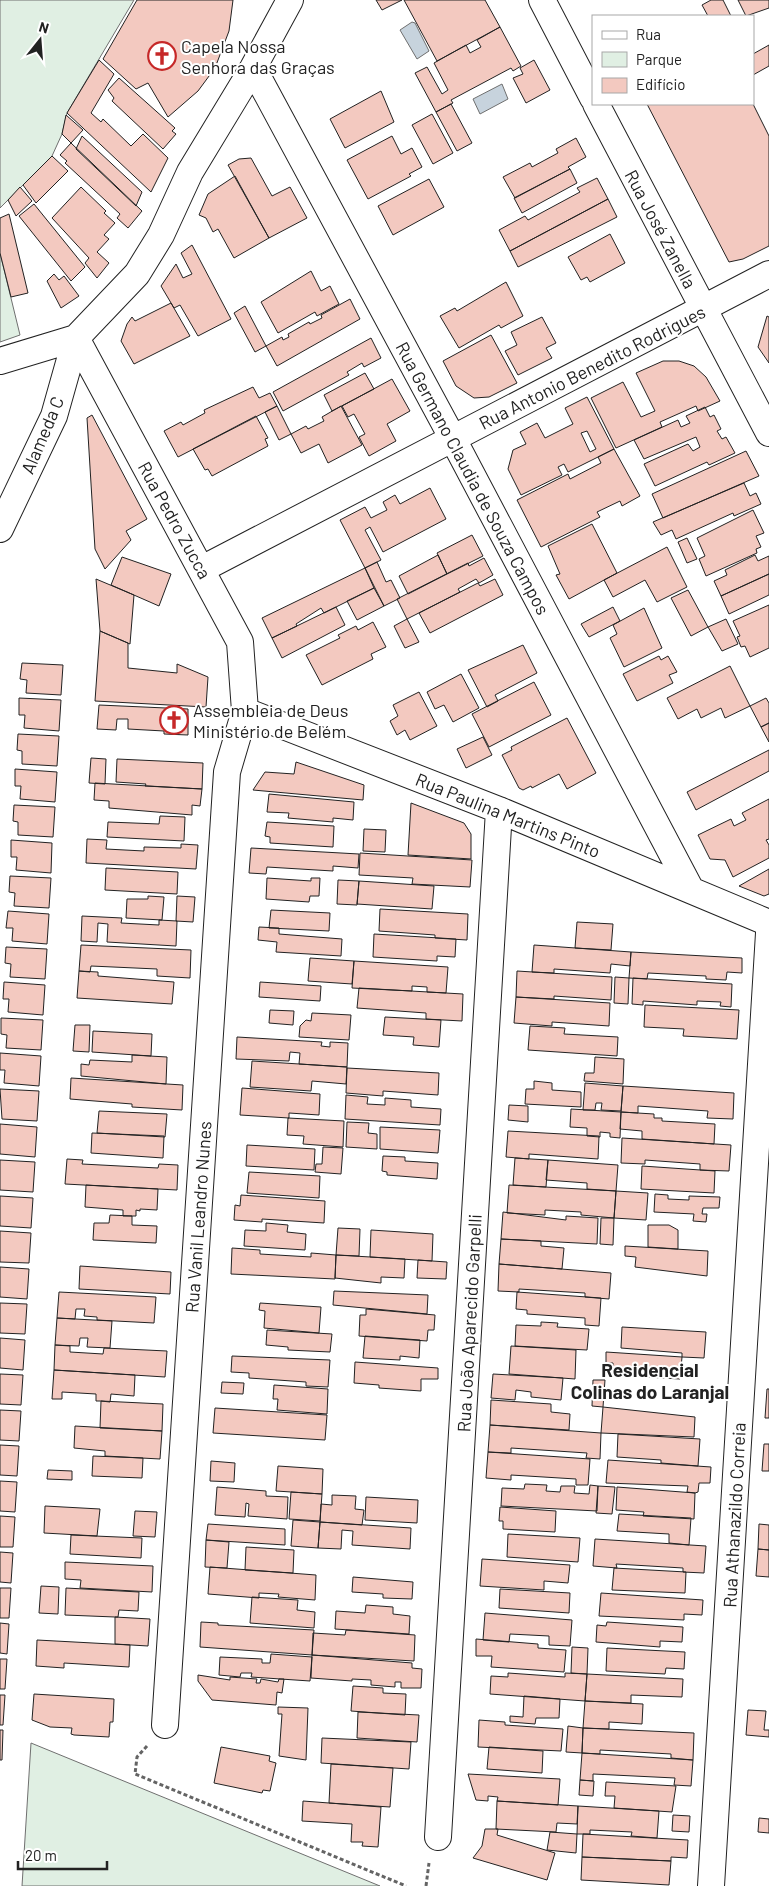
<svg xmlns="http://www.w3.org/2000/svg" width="769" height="1886" font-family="Barlow,sans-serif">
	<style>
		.green { fill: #e0efe3; stroke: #6f6f6f }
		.water { fill: #c7d3dd; stroke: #6f6f6f }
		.building { fill: #f3c9c0; stroke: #222; fill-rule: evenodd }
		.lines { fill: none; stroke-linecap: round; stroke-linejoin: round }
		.street-casing { stroke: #222; stroke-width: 28 }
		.path { stroke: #646464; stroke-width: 3; stroke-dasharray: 4 2.5; stroke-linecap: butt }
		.street { stroke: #fff; stroke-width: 26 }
		.labels { text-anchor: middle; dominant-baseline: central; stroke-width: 4; stroke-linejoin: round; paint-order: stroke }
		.poi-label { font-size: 18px; fill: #222; stroke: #fff; text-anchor: start }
		.street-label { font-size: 18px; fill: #222; stroke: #fff }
		.neighbourhood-label { font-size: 19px; font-weight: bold; fill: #222; stroke: #fff }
	</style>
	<rect width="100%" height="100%" fill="#fff"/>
	<path class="green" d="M0,0H134L67,113L62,134L52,156L0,208Z
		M0,253L20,335L0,342Z
		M31,1743L380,1886H22Z"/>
	<path class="water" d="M412,22L415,23L429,51L417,59L400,30Z
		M502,84L508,99L480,114L473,99Z"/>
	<path class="building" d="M137,0H233L229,31L215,68L198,91L168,117L148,83L136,89L103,59Z
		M376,0H402L382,10Z
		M404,0H485L500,27L437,61Z
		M711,0H723L731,16H708L702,5Z
		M738,0H769V8L746,16Z
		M500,27L521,66L513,71L511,68L451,100L453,103L436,112L415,73L427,67L442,94L448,90L434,63L466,45L470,53L481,47L477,40Z
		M769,45V66L753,75V54Z
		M99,60L114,74L91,113L101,122L103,119L131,146L143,134L168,158L151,192L67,113Z
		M534,60L550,90L526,103L513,78L523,74L520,68Z
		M119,78L175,128L172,131L176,134L163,149L112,101L114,98L108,90Z
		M381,91L394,122L345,148L330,119Z
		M451,104L472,143L457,151L436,112Z
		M647,104H753L769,136V246L743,259L729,262Z
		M432,114L453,153L433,164L412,125Z
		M66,115L83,130L71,143L62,134Z
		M82,136L142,192L136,206L76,149Z
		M392,136L401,154L412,148L422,167L409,174L411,176L368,199L347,160Z
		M576,138L586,157L568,167L570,169L515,198L503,177L530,163L532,167L558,153L556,149Z
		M71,143L142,211L128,228L117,218L120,214L65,163L67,161L60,155Z
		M52,156L68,171L36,203L23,185Z
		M251,158L272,196L290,187L307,218L269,238L228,165L239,159Z
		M570,169L577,183L522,213L514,198Z
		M235,176L269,238L234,258L218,229L213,232L206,218L199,215L208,194Z
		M597,178L608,199L510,251L499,230L525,216L528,220L580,192L577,188Z
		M429,179L444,207L393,235L378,206Z
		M20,187L32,201L16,216L8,200Z
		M81,187L106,211L104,213L115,223L104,235L109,239L97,252L109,263L97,278L85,263L89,258L52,218Z
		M608,199L617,217L518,267L510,251Z
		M34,204L85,267L71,281L19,216Z
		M9,214L28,293L11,297L0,253V218Z
		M610,234L625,263L590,282L587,277L581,280L568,257Z
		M192,245L231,319L198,336L180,305L174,308L161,286L176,264L183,278L192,274L181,253Z
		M311,271L321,291L330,286L339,304L317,316L315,312L278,333L261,302Z
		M54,274L59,280L64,276L79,296L61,308L47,281Z
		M506,282L523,316L501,328L499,325L459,348L440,316L455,308L457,311Z
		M350,299L360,319L277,366L266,346L282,337L283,340L289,337L288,334L309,322L310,324L322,318L321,315Z
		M171,303L190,336L134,364L121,341L127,324L132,317L135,321Z
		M245,306L266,346L255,352L234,313Z
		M767,316L769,317V363L758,347Z
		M542,317L556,343L546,348L552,358L518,375L505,351L517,345L511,332Z
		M491,335L517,383L489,397L474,398L456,386L443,361Z
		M371,338L381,358L364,367L362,363L347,372L349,375L283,411L273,392Z
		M663,361H679L694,366L706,377L720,401L698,411L696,406L660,422L662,427L616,448L591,398L623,382L641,417L655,411L636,373Z
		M365,373L374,389L332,411L324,395Z
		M392,379L410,411L387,424L396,441L369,456L359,437L365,434L354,414L348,417L342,406Z
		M253,387L259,398L270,393L277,406L178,457L164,431L181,422L183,425L205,413L204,410Z
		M587,397L614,449L568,472L564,464L558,467L562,475L521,495L508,469L513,450L526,444L520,432L537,423L545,438L573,424L565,408ZM587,431L596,449L590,452L581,433Z
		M277,406L291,434L279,440L265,412Z
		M341,406L362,445L328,463L319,444L301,453L291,434L306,426L308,429L324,421L322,417Z
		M705,407L710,417L714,415L721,429L717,431L722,439L726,437L735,453L709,465L707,462L655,486L644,464L688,444L693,451L700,447L696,437L644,459L634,440L678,420L681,427L690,423L686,416Z
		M92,415L147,519L126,531L131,540L105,569L95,549L87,418Z
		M256,416L268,438L265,439L268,446L212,476L208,469L205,470L193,449Z
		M614,449L640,496L622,506L620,501L597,512L600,517L541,547L517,500L568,474L570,479L601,463L598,457Z
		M746,451L759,476L663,518L652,494Z
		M744,483L750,496L756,493L761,504L734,516L733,513L676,539L672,530L661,535L653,522Z
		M430,488L446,519L383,552L370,527L365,530L381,560L365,568L340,520L365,507L371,518L387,510L383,502L395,495L400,504Z
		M753,510L764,533L756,536L761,547L756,549L757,553L706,576L699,559L705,556L697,538Z
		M592,524L617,573L569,599L556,575L560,574L548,546Z
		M472,535L483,556L447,574L437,553Z
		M687,538L697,559L687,563L678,542Z
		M667,547L687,587L657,602L645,580L613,597L604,580Z
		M438,555L447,574L408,594L399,576Z
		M755,555L758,561L769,556V574L721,596L714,581L727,575L725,570Z
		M122,557L171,574L159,606L111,585Z
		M484,558L493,575L479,583L476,579L458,589L460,592L407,619L397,599L468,563L469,566Z
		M377,562L386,582L391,580L400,598L384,606L365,568Z
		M365,568L374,588L324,613L321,608L296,624L297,626L272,638L262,618Z
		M769,574V595L729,614L721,596Z
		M96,579L134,595L130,644L100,631Z
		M495,579L503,595L430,633L419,613L478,583L480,586Z
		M374,588L384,606L357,620L347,601Z
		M688,590L708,627L691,636L671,598Z
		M769,605V648L750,657L745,646L741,647L737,637L740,636L733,621Z
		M336,607L345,625L282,658L272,638Z
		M613,607L620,621L589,637L581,624Z
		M644,608L662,648L624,667L610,638L617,634L613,625Z
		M407,619L419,642L405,648L394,626Z
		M726,619L738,644L722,651L708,627Z
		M373,622L386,647L371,654L373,659L322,685L306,655L340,638L338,635L356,626L358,630Z
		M100,631L128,643V668L177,673V664L208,677L206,707L95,701Z
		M523,645L537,673L495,695L498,701L487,707L468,670Z
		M659,656L661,660L668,656L677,672L669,675L673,683L637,701L623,674Z
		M22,663L63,665L61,695L26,693L27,680L20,679Z
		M730,666L750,706L725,718L721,708L701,718L697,709L678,719L667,698Z
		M461,674L479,708L453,722L444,705L435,709L427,692Z
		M534,682L551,715L489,747L472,714Z
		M419,692L437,726L410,740L405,730L397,735L390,721L398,716L393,705Z
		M19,698L61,700L59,731L24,728L25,715H19Z
		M766,698L769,703V723L761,727L750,706Z
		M99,705L188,709V735L164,734V731L128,729V719H117L116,730L97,729Z
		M567,718L596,773L567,789L559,774L532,788L531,786L523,790L519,788L502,755L512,750L511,747Z
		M769,723V742L761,727Z
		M18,734L59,736L57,766L22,764V751L17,750Z
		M483,737L492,755L466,768L457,749Z
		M769,750V771L696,810L687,792Z
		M91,758L106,759L105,784L89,783Z
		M117,759L203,763L202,789L145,786L146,784L116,782Z
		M296,762L364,785L363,800L253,790L265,772L294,774Z
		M15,769L57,772L55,802L20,799L21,786H15Z
		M95,783L202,789L200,806L192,805V815L109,808V801L94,800Z
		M269,794L354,802L353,820L333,818V822L288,818L289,813L267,812Z
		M769,799V839L766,840L769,845V858L733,877L725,860L710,859L698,835L731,819L734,826L746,820L742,813Z
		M411,803L464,823L471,834V859L408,855Z
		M14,805L55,807L53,837L18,835V822L13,821Z
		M160,816L185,817L184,841L107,837L108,822L159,824Z
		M267,822L334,826L333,847L270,843V837L265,836Z
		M364,829L386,830L385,852L363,851Z
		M87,839L107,840L106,849L144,851V847L181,848V844L198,845L196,869L86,863Z
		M11,840L52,843L51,873L16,870L17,857H11Z
		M251,848L359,854L358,868L333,866V871L267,867L266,874L249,873Z
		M360,853L472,860L470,887L412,884L413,878L359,875Z
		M106,868L178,872L177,894L105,890Z
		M769,869V894L764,896L739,886Z
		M10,876L51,878L49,908L14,906L15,893L9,892Z
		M267,878L311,881V878H320L319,896H310L309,902L266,899Z
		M338,880L359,881L357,905L337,904Z
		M359,881L434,886L432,909L357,904Z
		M148,896L164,897L162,920L126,918L127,899H148Z
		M177,896L195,897L193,922L176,921Z
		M380,909L468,914L467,940L435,938V935L379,931Z
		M271,910L330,913L329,931L269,928Z
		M8,911L49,914L47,944L12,941L13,928H6Z
		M82,916L122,918L121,923L159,925V920L177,921L176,946L107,942L108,924L98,923L97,942L81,941Z
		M577,922L613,924L611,950L575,948Z
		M259,927L279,928V934L342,939L341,956L276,952L277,942L258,940Z
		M374,934L456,939L455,957L437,956V961L373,957Z
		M81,945L191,950L190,978L157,976V969L91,966L90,972L79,971Z
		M534,945L631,952L630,966L611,964L610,973L554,969V973L532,972Z
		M6,947L47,949L45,979L10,977L11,964L5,963Z
		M631,952L742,958V973L727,972L726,980L706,979V976L648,973L647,979L629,978Z
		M310,958L354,961L352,984L308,981Z
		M354,961L448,967L446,993L427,992V987L412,986V991L352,988Z
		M79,971L98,972V976L174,982L172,1004L77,998Z
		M517,971L612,977L611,1000L554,996V999L516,997Z
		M615,977L629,978L628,1004L614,1003Z
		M633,978L732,984L731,1007L720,1006L721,1002L697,1001V1005L643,1001V1005L632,1004Z
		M4,982L45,985L43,1015L8,1012L9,999H3Z
		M260,982L321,986L320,1001L259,997Z
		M359,988L463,994L462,1021L426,1019V1013L357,1008Z
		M516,997L610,1003L609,1026L552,1022V1026L514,1023Z
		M645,1005L739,1010L737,1039L683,1036L684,1029L644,1027Z
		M270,1010L294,1011L293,1025L269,1023Z
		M312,1013L351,1015L349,1040L299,1037L300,1026L306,1020L311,1021Z
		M385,1017L441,1020L439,1047L413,1045L414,1037L383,1035Z
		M1,1018L43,1020L41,1050L6,1048L7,1035L1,1034Z
		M75,1025H90L89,1052L73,1051Z
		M530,1026L565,1028L564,1034L618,1037L617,1056L528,1050Z
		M93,1031L152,1034L151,1056L92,1052Z
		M237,1037L322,1042L321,1046L330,1047V1042L348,1043L347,1067L299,1064L300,1053L290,1052L289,1061L236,1059Z
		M0,1053L41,1056L39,1086L4,1083L5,1070H0Z
		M132,1055L167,1057L166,1084L81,1076V1064L89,1065L90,1060L132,1062Z
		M595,1057L624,1059L623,1084L584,1081L585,1073H594Z
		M252,1061L347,1067L346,1084L312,1081L311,1091L250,1087Z
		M347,1068L439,1073L438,1095L383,1091V1096L346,1093Z
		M71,1078L183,1085L182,1110L132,1107V1104L70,1099Z
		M534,1081L552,1083V1090L581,1092V1107L525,1104L526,1089H534Z
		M585,1083L623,1086L621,1111L601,1110L602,1103H596L595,1110H583Z
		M623,1086L734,1093L733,1119L707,1118L708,1111L638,1106V1113L621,1112Z
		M242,1088L320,1094L319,1115L289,1113V1118L240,1115Z
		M0,1089L39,1091L37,1121L2,1119Z
		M346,1095L368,1097L367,1104L385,1105V1098L411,1100V1107L441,1109L440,1125L345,1119Z
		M509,1105L528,1106V1122L508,1120Z
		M571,1109L621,1112L620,1138L610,1137V1133L600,1132V1137L587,1136V1128L570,1127Z
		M99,1111L167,1114L165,1137L97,1133Z
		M621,1112L654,1114V1118H662V1121L715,1124L714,1144L642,1139V1131L620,1129Z
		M288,1118L344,1121L343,1147L303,1144L304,1136L287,1135Z
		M347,1122L369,1123L368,1133L377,1134V1149L346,1147Z
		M0,1124L37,1127L35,1157L0,1154Z
		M380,1127L440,1130L438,1153L380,1149Z
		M508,1131L599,1136L598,1159L529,1154V1159L506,1157Z
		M92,1133L164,1136L163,1158L91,1153Z
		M622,1138L731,1145L729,1171L700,1170V1164L645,1160V1164L621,1163Z
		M247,1145L315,1149L314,1170L246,1166Z
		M323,1147L343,1148L341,1174L315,1172L316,1164H322Z
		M383,1156L405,1157V1161L438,1163L437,1179L387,1175V1172L382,1171Z
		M515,1158L548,1160L546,1187L513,1185Z
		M67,1159L83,1160L82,1164L158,1168L159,1164L178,1165L177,1190L65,1184Z
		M0,1160L35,1162L33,1192L0,1190Z
		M548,1160L618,1165L616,1191L587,1189V1183L546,1180Z
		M642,1166L715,1171L714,1193L641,1189Z
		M249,1172L320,1176L319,1198L247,1193Z
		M86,1185L158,1189L157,1210L140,1209V1211L136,1210V1216H123V1210L85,1207Z
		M509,1185L616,1191L614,1218L581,1215V1212L545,1210V1215L507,1213Z
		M616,1191L648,1193L646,1220L614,1218Z
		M655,1194L668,1195V1199L689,1200V1196L720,1197L719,1208H703L702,1214H707L706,1222L693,1221L694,1214L654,1212Z
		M241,1195L325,1201L324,1223L262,1219V1222L234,1220L235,1205L240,1206Z
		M0,1196L33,1198L31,1228L0,1226Z
		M503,1212L566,1220V1216L598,1218L597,1244L501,1239Z
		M110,1215L132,1216V1225L157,1226L156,1243L93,1240L94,1223H109Z
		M601,1218H614L613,1245L600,1244Z
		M266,1223L288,1225L287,1232L306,1234L305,1250L244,1246L245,1230L266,1231Z
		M648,1225H669L678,1230V1249L648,1247Z
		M338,1228L360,1229L359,1256L336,1255Z
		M371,1230L433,1234L432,1261L370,1257Z
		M0,1231L31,1233L29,1263L0,1262Z
		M501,1239L541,1241V1246L564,1248L562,1269L499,1264Z
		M625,1246L708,1251L707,1276L635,1267L636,1257L625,1256Z
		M232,1248L260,1250V1254L311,1257V1253L336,1255L335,1279L231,1274Z
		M336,1255L405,1259L404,1278L381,1277V1283L335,1278Z
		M418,1260L447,1262L446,1279L417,1278Z
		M499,1264L611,1273L609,1299L585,1297V1293L519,1289V1292L498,1291Z
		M80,1266L171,1272L170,1294L79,1289Z
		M0,1267L29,1269L27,1299L0,1297Z
		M334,1291L428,1295L427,1314L333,1305Z
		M59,1292L156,1297L154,1323L97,1320V1317L84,1316L85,1309H76L75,1319L57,1318Z
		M517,1292L601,1298L599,1326L585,1325V1318L527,1314V1310L516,1309Z
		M0,1303L27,1304L25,1334L0,1333Z
		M260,1303L321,1307L319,1333L264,1328L265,1311L259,1310Z
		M366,1309L435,1315L434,1330H428L427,1341L359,1336L360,1315H366Z
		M57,1318L112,1321L110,1348L87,1347L88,1338H80L79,1346L55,1345Z
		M541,1322L558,1323L557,1327L589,1329L587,1350L515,1346L516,1325L541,1326Z
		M622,1327L706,1332L704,1358L682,1357V1353L621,1348Z
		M267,1330L332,1334L330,1352L288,1350V1347L266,1345Z
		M365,1336L420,1340L419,1358L400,1356V1360L363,1358Z
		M0,1338L25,1340L23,1370L0,1368Z
		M55,1345L70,1346V1352L103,1354L104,1348L167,1351L165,1377L54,1370Z
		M511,1346L576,1350L575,1379L509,1374Z
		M606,1352L682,1357L680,1379L613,1375V1363H606Z
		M232,1356L330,1360L328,1387L306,1386V1382L249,1378V1373L231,1372Z
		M355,1362L438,1368V1379H421V1391L379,1388V1385L354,1383Z
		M54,1370L135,1375L134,1396L111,1394L110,1402L101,1401H96V1394L62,1392V1399H52Z
		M0,1374L23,1375L21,1405L0,1404Z
		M493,1374L563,1378L561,1400L531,1397V1392L516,1390L515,1400L491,1398Z
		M593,1380H605L603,1407L592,1406Z
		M222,1382L244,1383L243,1394L221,1393Z
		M274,1385L328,1389L327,1414L277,1410L278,1399H273Z
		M767,1389H769V1418H765Z
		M491,1400L551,1404V1412L570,1414L569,1430L490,1425Z
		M101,1401L163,1404L162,1431L100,1428Z
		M603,1407L695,1417L694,1437L601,1433Z
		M215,1408L327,1415L325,1440L213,1433Z
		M0,1410L21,1411L19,1441L0,1440Z
		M490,1425L601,1433L600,1459L586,1458L587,1453L511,1448V1453L488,1452Z
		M75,1426L162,1431L160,1459L105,1456V1451L74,1448Z
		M618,1434L700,1439L698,1466L661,1463V1460L617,1457Z
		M764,1444H769V1471H762Z
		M0,1445L19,1446L17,1476L0,1475Z
		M488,1452L590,1459L588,1485H576V1479L511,1475V1480L486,1478Z
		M93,1456L143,1458L142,1478L92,1476Z
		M608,1460L711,1467L710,1483H699L698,1492L695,1493L687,1492L688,1486L606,1483Z
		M211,1461L235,1463L234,1482L210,1481Z
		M278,1466L323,1469L322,1494L276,1491Z
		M48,1470L72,1471V1480L47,1479Z
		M0,1481L17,1482L15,1512L0,1511Z
		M525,1484L547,1485L546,1491L560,1492L561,1486H575L574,1493L589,1494L590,1485L598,1486L597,1511L501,1506L502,1488L524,1489Z
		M598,1486L615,1487L612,1514L596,1513Z
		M217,1487L266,1491V1496L288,1497L287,1519L248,1516L249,1504L246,1503L245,1517L215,1515Z
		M617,1487L695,1493L694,1519L643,1516L644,1512L616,1510Z
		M291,1492L322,1494L320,1521L289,1519Z
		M332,1495L356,1496L355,1509L364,1510L362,1525L320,1522L321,1504L332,1505Z
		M366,1497L418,1500L417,1523L365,1520Z
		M45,1506L100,1509L97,1536L44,1533Z
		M500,1507L556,1511L555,1532L503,1529V1521H499Z
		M135,1511L157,1512L155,1537L133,1536Z
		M619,1514L691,1518L689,1545L669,1543V1534L617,1531Z
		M0,1516L15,1517L13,1547H0Z
		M293,1520L320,1522L318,1548L291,1546Z
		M320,1522L411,1528L410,1549L352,1545L353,1531L342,1530L341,1549L318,1548Z
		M208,1524L285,1529V1545L206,1540Z
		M759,1524L769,1525V1550L758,1549Z
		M508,1534L580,1538L578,1562L507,1557Z
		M71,1535L142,1538L141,1558L70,1554Z
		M595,1539L706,1546L704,1573L683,1572V1568L616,1564L617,1568L593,1566Z
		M206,1540L229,1542L227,1568L205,1567Z
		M246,1547L294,1550L293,1573L245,1570Z
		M758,1549L769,1550V1577L756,1576Z
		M0,1552L13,1553L11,1583L0,1582Z
		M482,1559L570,1565L568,1583L544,1581V1590L480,1586Z
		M65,1562L153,1566L152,1592L80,1588L81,1580L65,1579Z
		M210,1567L316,1575L315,1600L278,1597L279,1594L259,1593V1598L208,1594Z
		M614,1568L686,1572L685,1593L612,1590Z
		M353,1577L413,1582L412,1599L383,1598V1594L352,1592Z
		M41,1586L59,1587L58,1614L39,1613Z
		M0,1588H11L9,1618H0Z
		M66,1588L139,1592L138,1611L119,1610L118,1617H115L65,1615Z
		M500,1589L570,1593L569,1613L499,1608Z
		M601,1593L703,1600L702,1615L684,1614V1620L599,1616Z
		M252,1597L298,1600L297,1610L315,1612L314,1628L250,1623Z
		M366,1605L393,1607V1614L410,1616L409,1634L335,1629L336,1611L365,1613Z
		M485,1613L572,1620L570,1646L549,1645V1636L510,1634L509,1642L483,1640Z
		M115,1617L150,1619L148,1646L115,1644Z
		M201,1622L218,1623V1625L314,1630L312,1655L200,1647Z
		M607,1622L683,1627L682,1642L660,1641V1647L596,1642L597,1625L606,1626Z
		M0,1623L9,1624L7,1654L0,1653Z
		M346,1630L415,1635L414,1661L312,1655L313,1633L345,1635Z
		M476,1639L538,1644V1648L566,1650L564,1672L491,1667L492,1656H476Z
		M37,1640L130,1645L129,1667L64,1663V1668L36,1666Z
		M572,1647L588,1648L587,1674L571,1673Z
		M607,1648L685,1652L684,1669L666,1668L665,1674L606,1671Z
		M271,1654L312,1657L310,1681L251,1677L252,1673H241L240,1677L219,1675L220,1657L262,1659V1663H270Z
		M312,1655L412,1663V1668L422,1669L421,1688H401V1682H395V1687L371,1685V1680L352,1679V1681L311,1678Z
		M0,1659H7L5,1689H0Z
		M508,1673L565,1677V1673L587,1674L585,1701L490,1694L491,1676L508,1677Z
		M587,1674L683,1679L682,1697L631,1695V1703L585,1701Z
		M198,1675L230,1680V1677L257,1679L256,1683H260L261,1679L278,1682L279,1679H284L282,1693L277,1692L276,1705L212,1700L198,1681Z
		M353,1686L383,1688V1693L406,1694L405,1715L351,1711Z
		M34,1694L114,1699L113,1722H110L109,1737L74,1735L71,1734L72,1728L50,1727L32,1720Z
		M0,1695H5L3,1725H0Z
		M524,1696L560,1699L559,1718H536L535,1724L510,1722V1716L523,1717Z
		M585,1701L643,1704L642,1724L609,1722V1729L583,1728Z
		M278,1707L308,1708L306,1760L279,1756L282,1714H278Z
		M748,1710L766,1711L764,1730H769V1737L746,1735Z
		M358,1712L419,1715L417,1742L357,1738Z
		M479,1720L505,1722V1725L563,1729L561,1751L478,1747Z
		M568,1726L583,1728L582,1753L566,1752Z
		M583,1728L694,1733L693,1760L671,1758V1754L600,1750V1754L582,1753Z
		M0,1730H3L2,1760H0Z
		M322,1738L411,1742L409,1769L321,1763Z
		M221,1747L270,1756L269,1761L276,1763L270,1791L263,1790L262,1793L214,1783Z
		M489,1747L543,1751L542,1773L487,1769Z
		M582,1753L693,1760L691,1786L674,1785L675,1778L593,1774V1781L580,1780Z
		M331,1764L393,1768L390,1807L329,1803Z
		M468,1774L560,1779L558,1805L497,1801L498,1797L488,1796V1801L476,1800Z
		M580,1780L594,1781L593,1796L579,1795Z
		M606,1782L676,1786L672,1812L614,1808L615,1796H605Z
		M303,1801L381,1807L378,1847L362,1846L363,1842H351L352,1824L302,1821Z
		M497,1801L578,1806L577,1824L557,1823L556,1832L496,1829Z
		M578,1806L659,1811L657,1838L631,1836L632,1832L590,1830V1834H577Z
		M673,1815L690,1816L689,1832L672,1831Z
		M759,1818L769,1819V1833L758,1832Z
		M485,1829H498L497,1835L555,1853L547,1880L473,1858L482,1846Z
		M550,1832L577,1834L576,1853L547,1850Z
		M583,1834L688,1840L687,1858L671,1857V1861L582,1857Z
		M582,1857L671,1861L669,1885L581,1880Z"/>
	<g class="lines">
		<defs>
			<path id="street" d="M542,0L593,98
				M253,68L453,439L691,890
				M596,104L769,433
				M76,338L240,642L245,711L227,772L165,1725
				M0,361L76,338L137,274L161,235L190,172L253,68L290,0
				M0,529L54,416L76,338
				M202,569L769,274
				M245,711L499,810L769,923
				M438,1837L499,810
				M711,1886L769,933"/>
		</defs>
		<use href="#street" class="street-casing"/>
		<path class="path" d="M147,1746L137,1757L135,1774L406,1886
			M426,1886L429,1863"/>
		<use href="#street" class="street"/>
	</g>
	<defs>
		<symbol id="church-ring" viewBox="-11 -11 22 22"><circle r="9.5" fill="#fff" stroke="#c62828" stroke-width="1.5"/><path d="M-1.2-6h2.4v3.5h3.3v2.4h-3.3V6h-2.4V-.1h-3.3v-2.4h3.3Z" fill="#c62828"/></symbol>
	</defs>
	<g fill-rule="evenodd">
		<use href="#church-ring" x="146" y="40" width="32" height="32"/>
		<use href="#church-ring" x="158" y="704" width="32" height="32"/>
	</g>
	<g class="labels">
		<g class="poi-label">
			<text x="181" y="46">Capela Nossa<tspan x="181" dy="21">Senhora das Graças</tspan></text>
			<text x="193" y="710">Assembleia de Deus<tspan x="193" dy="21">Ministério de Belém</tspan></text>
		</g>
		<g class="street-label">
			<text transform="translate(661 229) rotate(62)">Rua José Zanella</text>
			<text transform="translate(592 367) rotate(-27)">Rua Antonio Benedito Rodrigues</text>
			<text transform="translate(42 435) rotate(-67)">Alameda C</text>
			<text transform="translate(473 478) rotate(62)">Rua Germano Claudia de Souza Campos</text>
			<text transform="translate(175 520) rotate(61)">Rua Pedro Zucca</text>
			<text transform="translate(508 815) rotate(22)">Rua Paulina Martins Pinto</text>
			<text transform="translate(198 1217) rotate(-86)">Rua Vanil Leandro Nunes</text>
			<text transform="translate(469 1323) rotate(-87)">Rua João Aparecido Garpelli</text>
			<text transform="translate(734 1515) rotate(-87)">Rua Athanazildo Correia</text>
		</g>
		<g class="neighbourhood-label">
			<text x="650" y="1369">Residencial<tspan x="650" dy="22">Colinas do Laranjal</tspan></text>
		</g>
	</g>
	<rect x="592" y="15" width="162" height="90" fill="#ffffff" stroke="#a7a7a7"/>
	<rect x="602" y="31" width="25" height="8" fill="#ffffff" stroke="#a7a7a7"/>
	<text x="636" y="40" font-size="15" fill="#222222">Rua</text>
	<rect x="602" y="52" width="25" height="15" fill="#e0efe3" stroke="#a7a7a7"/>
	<text x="636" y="65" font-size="15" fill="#222222">Parque</text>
	<rect x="602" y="78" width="25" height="15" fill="#f3c9c0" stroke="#a7a7a7"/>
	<text x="636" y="90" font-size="15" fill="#222222">Edifício</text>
	<g transform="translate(40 40) rotate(17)" stroke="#ffffff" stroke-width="4" paint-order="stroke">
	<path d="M0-4L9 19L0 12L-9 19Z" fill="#222222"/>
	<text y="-8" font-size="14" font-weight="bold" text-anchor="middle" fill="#222222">N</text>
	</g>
	<path d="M18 1861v8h89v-8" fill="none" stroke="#222222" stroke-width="2.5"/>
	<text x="25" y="1861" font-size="15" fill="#222222" stroke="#ffffff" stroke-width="4" paint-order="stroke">20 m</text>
</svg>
